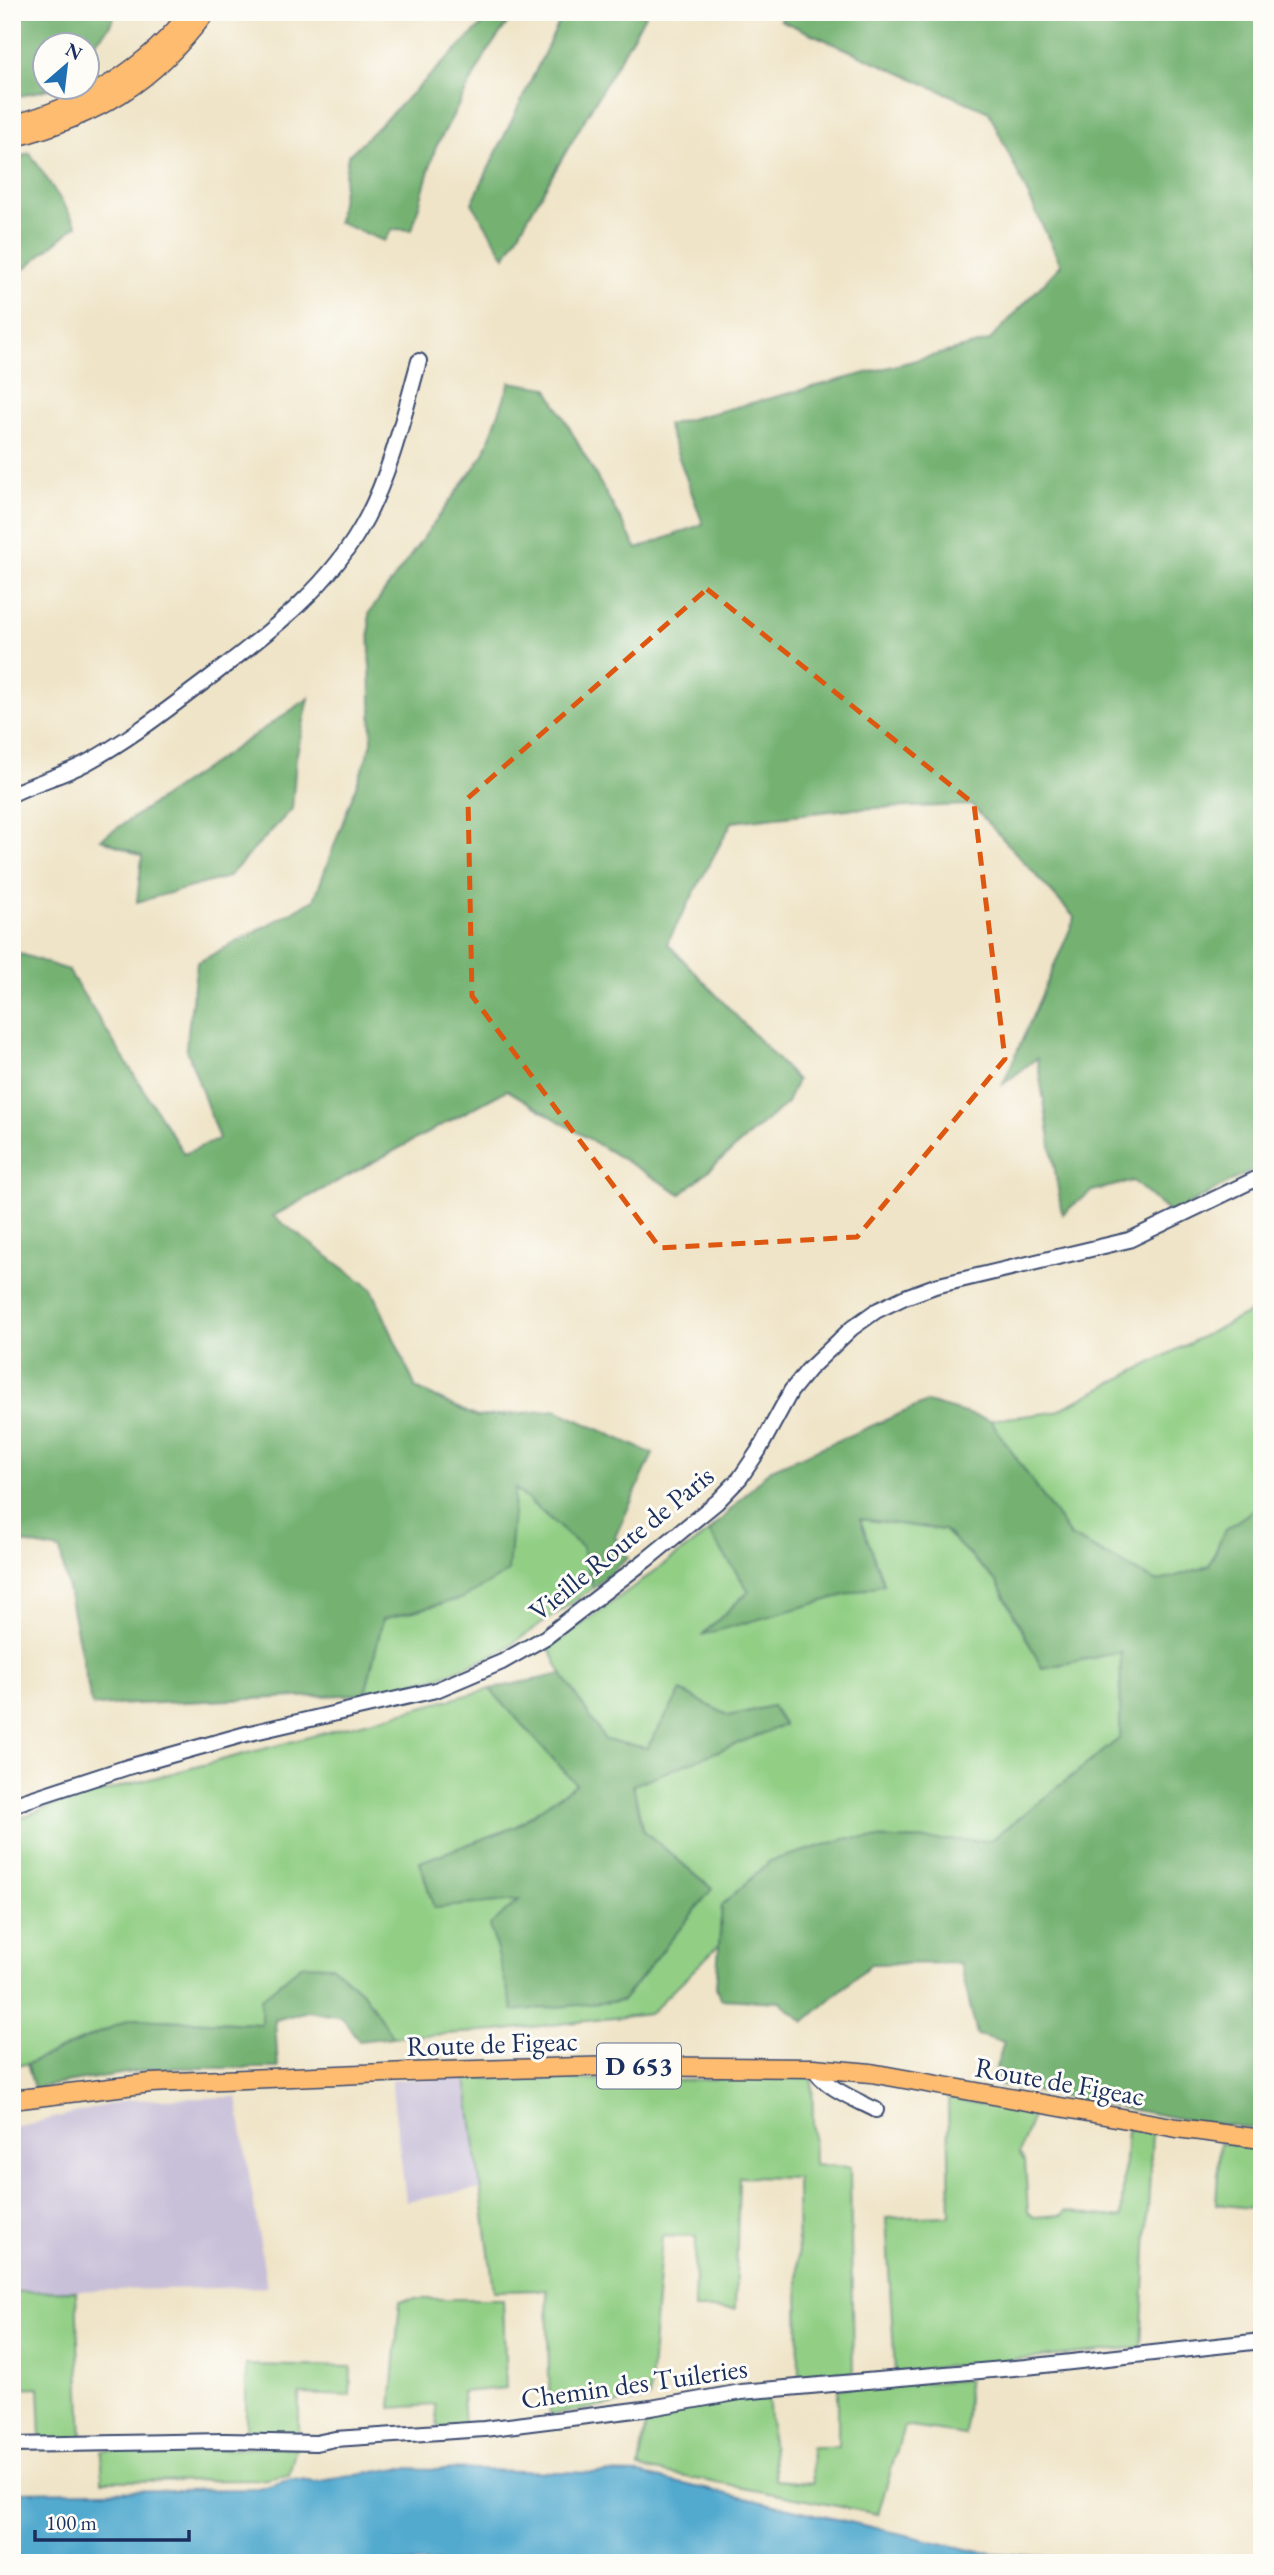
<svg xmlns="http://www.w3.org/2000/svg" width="1274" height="2575" font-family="'EB Garamond',serif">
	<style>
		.industrial { fill: #c8bfd8 }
		.green { fill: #92cf85; stroke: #567f72; stroke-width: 2 }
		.forest { fill: #75b272; stroke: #487068; stroke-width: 2 }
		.water { fill: #52aacf; stroke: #366c96; stroke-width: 2 }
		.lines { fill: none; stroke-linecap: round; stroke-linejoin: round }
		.minor-casing { stroke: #3b4a6e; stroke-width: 18 }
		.major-casing { stroke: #3b4a6e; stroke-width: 21 }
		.minor { stroke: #fff; stroke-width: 14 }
		.major { stroke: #febc70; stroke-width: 18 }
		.marked { fill: none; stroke: #de5710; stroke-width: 5; stroke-dasharray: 14 9; stroke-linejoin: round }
		.labels { text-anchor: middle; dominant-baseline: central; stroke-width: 6; stroke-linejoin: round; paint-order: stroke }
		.shield { fill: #fdfcf7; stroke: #5f6c8c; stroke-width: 2 }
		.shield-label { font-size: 26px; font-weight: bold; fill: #1b2f5e }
		.street-label { font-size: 28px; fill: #1b2f5e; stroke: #fdfcf7 }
	</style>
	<rect width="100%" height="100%" fill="#fdfcf7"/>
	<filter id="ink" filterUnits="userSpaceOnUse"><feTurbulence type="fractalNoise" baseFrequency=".0143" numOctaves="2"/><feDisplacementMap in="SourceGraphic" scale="14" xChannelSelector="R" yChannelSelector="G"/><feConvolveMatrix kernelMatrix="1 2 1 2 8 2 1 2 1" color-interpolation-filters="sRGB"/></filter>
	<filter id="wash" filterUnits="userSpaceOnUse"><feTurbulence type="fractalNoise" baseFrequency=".00686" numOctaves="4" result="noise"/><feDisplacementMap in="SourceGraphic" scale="28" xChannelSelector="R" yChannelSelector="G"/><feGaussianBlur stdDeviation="1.57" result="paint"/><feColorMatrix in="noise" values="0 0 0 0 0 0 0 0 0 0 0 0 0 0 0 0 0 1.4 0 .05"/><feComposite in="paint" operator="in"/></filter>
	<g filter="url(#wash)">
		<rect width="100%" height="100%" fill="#efe4c7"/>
		<path class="industrial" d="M466,2078L481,2189L406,2201L391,2080Z
			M237,2097L267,2287L12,2292V2128L128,2100Z"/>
		<path class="green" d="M1262,1306V1504L1225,1530L1209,1566L1157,1582L1070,1536L990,1420L1055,1412Z
			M514,1488L582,1547L593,1588L499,1653L440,1677L365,1694L383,1619L463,1598Z
			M859,1519L944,1530L997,1582L1042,1668L1121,1652L1120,1738L990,1841L848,1838L722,1905L719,1945L649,2014L496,2031L393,2037L364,1994L332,1966L261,2024L131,2019L27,2064L12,2066V1821L59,1803L490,1689L576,1784L515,1827L420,1862L434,1908L520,1899L712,1889L643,1830L632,1785L784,1725L772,1706L729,1716L681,1691L647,1748L605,1740L562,1674L549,1648L709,1532L749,1591L703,1634L884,1584Z
			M796,2075L812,2076L814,2165L850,2167L853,2377L799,2382L797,2178L739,2177L735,2309H694L696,2237L662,2236L649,2399L550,2415L547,2290L494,2291L466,2078L675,2081Z
			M948,2098L1033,2115L1019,2154L1025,2161L1028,2212L1034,2217L1062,2215L1065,2211L1121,2218L1127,2130L1152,2133L1141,2347L895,2372L886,2218L950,2216Z
			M1220,2143L1260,2147L1258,2209L1216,2204Z
			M76,2291L82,2441L41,2439L39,2387L12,2388V2292Z
			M416,2299H503L506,2388L462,2392L464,2425L438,2428L435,2405L391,2408L400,2301Z
			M246,2365L351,2367L350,2396L299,2394V2438L246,2436Z
			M968,2380L965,2435L904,2426L878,2514L639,2468L647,2414L768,2394L775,2480L813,2483L811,2447H838V2388Z
			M296,2447L289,2475L260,2480L102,2481V2451Z"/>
		<path class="forest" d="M12,12H116L109,27L88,51V46H46V88H52L12,98Z
			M495,12H515L487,52L435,149L412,230L393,229L384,241L338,222L348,156Z
			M564,12H647L505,257L472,203Z
			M783,12H1262V1165L1171,1214L1133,1181L1092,1191L1062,1214L1037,1058L1003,1084L1075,918L972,805L848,809L732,822L667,943L797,1080L787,1103L681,1194L507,1090L273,1216L372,1289L416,1388L477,1417L556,1410L653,1454L615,1537L628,1558L593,1588L582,1547L515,1488L508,1572L463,1598L383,1619L365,1694L92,1706L60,1550L12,1541V951L68,970L184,1154L219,1139L186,1047L197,963L314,900L372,743L369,613L484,454L510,382L547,388L637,549L703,524L667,425L989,341L1061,265L989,112L780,20Z
			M30,153L77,225L12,279V159Z
			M309,698L296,758L292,809L228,877L137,902L142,856L101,839Z
			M927,1402L990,1420L1070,1536L1157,1582L1209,1566L1225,1530L1262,1504V2129L1193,2121L991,2083L1004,2042L977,2035L960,1963L871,1964L804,2022L780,2002L720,1999L716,1987L722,1905L770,1861L848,1838L990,1841L1120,1738L1121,1652L1042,1668L997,1582L944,1530L860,1519L884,1584L702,1635L749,1591L709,1532L769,1470Z
			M562,1674L605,1740L647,1748L681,1691L729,1716L772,1706L784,1725L633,1785L643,1830L712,1889L622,2001L513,2011L490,1925L519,1900L434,1908L420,1862L515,1827L576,1784L490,1689Z
			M302,1965L332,1966L364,1994L393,2037L359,2041L342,2017L308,2011L275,2020L278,2068H157L34,2088L27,2064L131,2019L261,2024V1999Z"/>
		<path class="water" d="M398,2468L640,2474L980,2552L1124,2563H12V2492L258,2489L292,2479L315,2482Z"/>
	</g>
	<g filter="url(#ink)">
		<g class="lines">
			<defs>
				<path id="minor" d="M12,794C36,782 62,776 86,763C127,741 163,713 200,685C263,637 330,589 367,517C392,468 404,414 419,361
					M12,1805L128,1767L246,1734L436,1690L502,1662L546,1637L646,1560L717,1502L740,1478L759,1450L791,1391L808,1370L852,1328L876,1311L905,1297L935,1286L1129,1240L1262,1176
					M814,2068C821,2086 859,2101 876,2110
					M12,2445L224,2441L316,2443L335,2439L484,2429L651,2408L741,2392L1026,2367L1262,2341"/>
				<path id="major" d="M12,125C83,106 145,71 190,12
					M12,138C98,115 152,84 206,12
					M12,2100L151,2083L408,2072L617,2066L814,2068L871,2073L1177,2128L1262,2139"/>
			</defs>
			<use href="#minor" class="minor-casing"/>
			<use href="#major" class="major-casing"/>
			<use href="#minor" class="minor"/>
			<use href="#major" class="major"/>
		</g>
	</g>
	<path class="marked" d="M707,589L974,804L1005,1059L857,1237L660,1248L472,996L468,798Z"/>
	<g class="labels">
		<rect class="shield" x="597" y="2043.5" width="84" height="45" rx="5"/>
		<g class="shield-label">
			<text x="639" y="2066">D 653</text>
		</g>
		<g class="street-label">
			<text transform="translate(621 1543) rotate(-39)">Vieille Route de Paris</text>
			<text transform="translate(492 2043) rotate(-2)">Route de Figeac</text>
			<text transform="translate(1060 2081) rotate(10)">Route de Figeac</text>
			<text transform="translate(634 2383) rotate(-8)">Chemin des Tuileries</text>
		</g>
	</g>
	<rect width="1274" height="2575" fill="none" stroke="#fdfcf7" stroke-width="42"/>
	<g transform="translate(66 66) rotate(28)"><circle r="33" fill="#fdfcf7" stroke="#a3aaba" stroke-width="2"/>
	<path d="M0-5L12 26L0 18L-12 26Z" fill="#1f6fb2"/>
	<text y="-10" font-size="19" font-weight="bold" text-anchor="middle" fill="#1b2f5e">N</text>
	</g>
	<path d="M35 2530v10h154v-10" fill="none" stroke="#1b2f5e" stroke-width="3.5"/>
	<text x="46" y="2530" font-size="21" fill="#1b2f5e" stroke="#fdfcf7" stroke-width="5" paint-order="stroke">100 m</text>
</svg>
